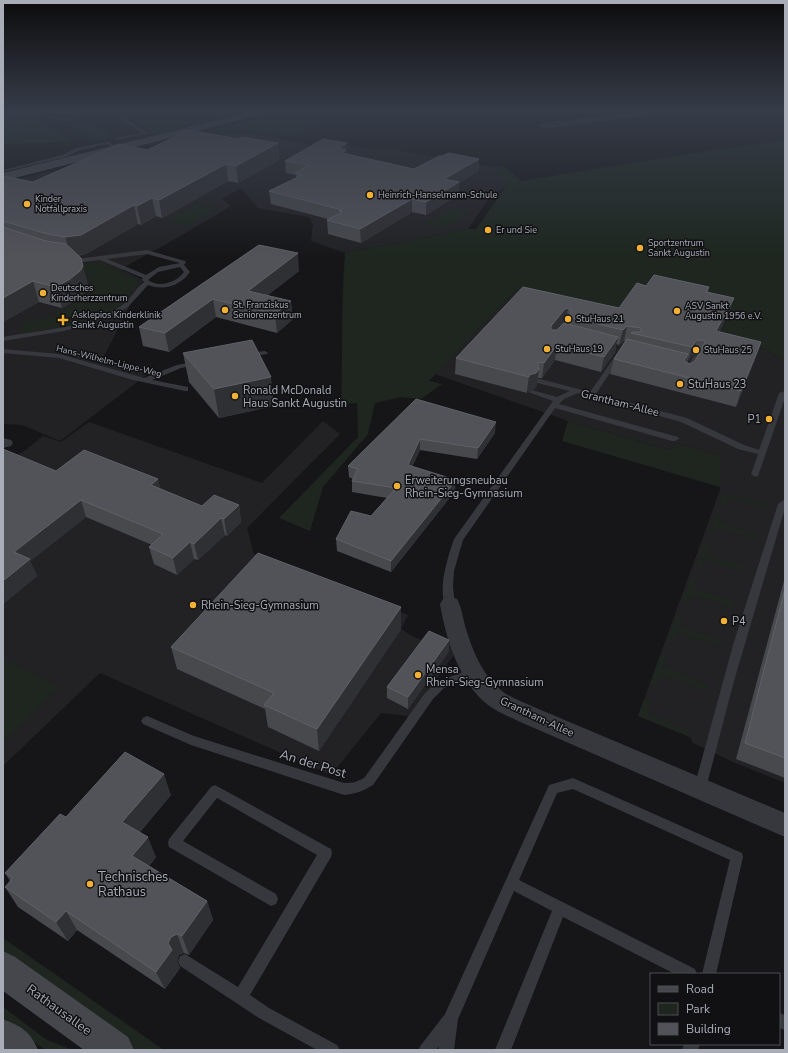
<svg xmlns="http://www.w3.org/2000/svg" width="788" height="1053" font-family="'Nunito Sans',sans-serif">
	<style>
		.built { fill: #222225 }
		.green { fill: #1e261f }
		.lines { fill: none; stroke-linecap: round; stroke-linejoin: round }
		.lane { fill: #37383d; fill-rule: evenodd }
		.street { fill: #37383d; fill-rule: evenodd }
		.secondary { fill: #45474d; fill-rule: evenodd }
		.wall { fill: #47494d; fill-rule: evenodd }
		.shaded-wall { fill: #2f3033 }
		.building { fill: #525359; stroke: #5f6168 }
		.poi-dot { fill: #f2b134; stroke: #111113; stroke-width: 1.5 }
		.labels { text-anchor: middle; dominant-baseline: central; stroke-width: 3; stroke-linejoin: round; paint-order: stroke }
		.far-poi-label { font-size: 9px; fill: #a8adb8; stroke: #111113; text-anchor: start }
		.far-street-label { font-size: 9px; fill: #a8adb8; stroke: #111113 }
		.poi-label { font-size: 11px; fill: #a8adb8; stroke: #111113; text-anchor: start }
		.street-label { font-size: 11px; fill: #a8adb8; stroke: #111113 }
		.near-street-label { font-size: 13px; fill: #a8adb8; stroke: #111113 }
		.near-poi-label { font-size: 13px; fill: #a8adb8; stroke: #111113; text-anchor: start }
	</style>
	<rect width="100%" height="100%" fill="#161618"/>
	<path class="built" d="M249,133L317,146L326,140L368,149L395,150L493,167L507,181L505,188L494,193L489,198L468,229L345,253L311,241L313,225L309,217L258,208L241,188L222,199L231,206L177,238L121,269L143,280L102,360L149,373L60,441L22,425L3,424V183L104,159L137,157L199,138L223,134Z
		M516,290L768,350L785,363V783L733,762L693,743L690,737L638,716L720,490V455L676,443L670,450L568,421L435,374Z
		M323,421L340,434L247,528L254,554L408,615L401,629L412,636L429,643L452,642L456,652L409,716L381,713L331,775L100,673L3,766V459L23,452L43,436L61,442L89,422L262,483Z"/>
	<path class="green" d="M119,111H249L157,134Z
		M281,111H340L290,137L246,129L210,131Z
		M39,118L72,142L3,144V124Z
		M83,121L92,122L110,135L111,137C94,147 83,135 70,125L74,122Z
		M785,140V363L768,350L516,290L429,381L442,384L421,399L401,397L375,403L368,434L323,487L310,531L279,518L358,437L357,403L341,404C343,354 341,303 345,253L468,229H476L505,188L507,181L493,167L504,166L521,181L675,156Z
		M196,204L218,208L189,226L166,221Z
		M452,207L470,212L445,229L426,224Z
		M100,262L139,281L129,296L118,308L78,323L21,334L23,321C30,321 39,321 45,318C56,315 95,294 91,281C88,273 75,268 69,264Z
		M568,421L670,450L676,443L720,455V487L562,441Z
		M724,493L770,506L769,509L728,497L725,504L720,503Z
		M717,513L721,514L718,522L756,534L755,538L717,527L713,534L709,533Z
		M704,543L709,545L706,554L746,567L745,572L704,559L701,567L696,565Z
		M692,577L697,579L693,588L735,603L733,608L691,594L688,603L682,601Z
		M677,614L682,616L679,626L722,641L720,647L677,632L673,642L667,640Z
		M661,654L667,656L663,667L708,685L706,691L661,674L656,685L650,683Z
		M3,658L59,687L3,742Z
		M644,699L651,701L647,713L691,732L690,737L638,716Z
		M3,938L164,1050H134L3,957Z
		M3,1007L47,1040L73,1050H45L3,1018Z"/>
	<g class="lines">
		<path class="lane" d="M83,111H87L78,120H76Z
			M109,111H113L148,133L116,140V138L142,133Z
			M42,115L72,120L70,121L42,117L3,124V122Z
			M108,142L120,148L116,149L107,144L80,150L66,157L3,172V170L62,155L77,148Z
			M147,250L185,261L186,262L184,265L190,272C180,286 164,291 148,285L127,308L96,322L64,331L3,341V337C40,330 89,328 121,306C130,300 135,289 144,282L142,280L143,278L100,260L76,263L68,261V259H76ZM147,254L180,263L159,267L146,275L107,259ZM180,267L184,272C176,283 159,288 148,280L158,272Z
			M3,349L59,354L144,378L177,365L197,361L201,363L197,365L181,368L152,380L188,387V391H185L133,380L59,358L3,353Z
			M265,351L268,353L267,354L247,357L244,355L247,353Z
			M620,351L623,353L596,394L687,418L744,445L759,450L779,393L785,391V398L758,476L755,477L751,474L758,454L738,449L681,422L578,393L564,399L559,404L678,437L679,439L675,441H672L555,408L463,540L454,571L453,587L455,604L454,607H446C437,589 448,557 454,539L553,401L528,392L532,390L557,397L570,391L537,383V379H540L590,392L618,352Z
			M696,355L699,357L692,372L691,374H685L684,372L693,357Z
			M785,499V508L734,681L706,788L704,792L700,793L696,792L694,788L733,645L778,504Z
			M474,668L478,669L479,672L478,675L444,688L433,699L373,785C364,791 355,794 344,795L191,745L143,724L141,721L143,718L147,716L194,736L344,783C352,783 358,782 365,777L425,693L436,682Z
			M573,778L742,853L743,857L716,974H702L730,860L573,789L557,793L519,880L695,969L697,974H675L563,917L511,1050H495L552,911L514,891L458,1019L454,1050H438L439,1046L436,1050H418L421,1045L445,1014L549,785Z
			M215,785L331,849L332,853L331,857L250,995L269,1008L337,1045L340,1050H317L259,1018L180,966L178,961L180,956L185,954L238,987L317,855L217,798L183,841L276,894L278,899L276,904L271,906L169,847L168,843L169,839L211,787Z
			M779,1013L785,1015V1030L779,1028Z
			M684,1044H700L698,1050H682Z"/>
		<path class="street" d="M646,111H654L655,113L651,115L543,129L539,126L543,123Z
			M3,438L11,440L13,443L11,446L3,448Z
			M450,597L457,599C462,608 463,619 466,629C473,652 484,679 506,694C515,699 524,703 534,707L785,813V837L518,721C508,716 497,712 488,705C459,682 446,639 440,604L443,599Z"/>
		<path class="secondary" d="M254,111H269L267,113L3,181V173Z
			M3,951L15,957L128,1037L134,1050H84L3,991Z
			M3,1019C22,1027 30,1031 38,1050H3Z"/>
	</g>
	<path class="wall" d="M3,111H82L78,115L60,114L52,112L3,120Z
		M238,139L278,143L279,160L238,183L228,181L162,218L156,216L141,225L138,224L86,254L78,256L86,278L88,286L86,291L76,300L62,308L39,302L3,322V176L33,182L147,150Z
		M347,143V154L414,169L479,171L459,183L458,195L426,215L412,212L361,243L328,234L327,220L328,219L271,204L269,191L296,178V175L286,173L285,161Z
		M259,245L299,271L268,295L293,319L277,333L216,317L169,352L143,346L139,327Z
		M646,286L709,287L708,292L734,298L729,312L719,332L761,342L756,357L736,407L610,374L614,359L625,341H624L619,345L616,344L615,352L601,372L555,360L542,378H538L537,385L534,389L527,391V393L455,374L456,358L523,287L619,308ZM693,355H698L695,361L690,364L686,362H687Z
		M183,353L274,406L219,418L189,382Z
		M416,399L495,433L477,459L420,450L412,467L455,491L391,572L337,551L336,539L371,516L387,498L352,492V481L353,479L349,477L348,466Z
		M56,471L158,479L160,489L202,506L239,505L241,522L227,536L225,535L198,560L194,559L177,575L154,564L149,547L152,545L86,517L30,561L37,576L3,604Z
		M785,577V778L736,759Z
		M401,607V629L319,751L268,727L265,709L177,669L171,647Z
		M449,640V651L408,709L387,698V687Z
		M171,795L140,832L156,857L149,866L207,901L213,920L189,955L184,953L179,955L177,961L180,968L165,989L77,930L68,941L18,907L5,887L10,881L5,873L66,817Z"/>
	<path class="shaded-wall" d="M3,111H52V112L3,120Z
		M77,111H82L78,115Z
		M278,143L279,160L238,183L236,166Z
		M347,143V155L339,160L338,148Z
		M3,152L5,159H3Z
		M479,159V171L459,183L458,195L426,215V202L444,179Z
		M226,164L228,181L162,218L159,200Z
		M152,198L156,216L141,225L137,206Z
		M412,199V212L361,243L360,229Z
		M134,205L138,224L86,254L71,257L65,237Z
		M298,253L299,271L250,309L248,291Z
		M81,258L88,286L86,291L76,300L62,308L56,287Z
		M33,281L39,302L3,322V298Z
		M734,298L729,312L712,347L716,331Z
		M213,299L216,317L169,352L165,333Z
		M291,301L293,319L277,333L275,314Z
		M568,308L566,323L562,324L549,341L551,326L565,309Z
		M627,326L624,341L619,345L623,330Z
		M618,337L615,352L601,372L604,357Z
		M697,340L693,355L687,362L692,347Z
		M761,342L756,357L736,407L741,391Z
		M557,345L555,360L542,378L544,363Z
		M688,354L684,369L680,376L684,361Z
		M539,369L537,385L534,389L527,391L529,375Z
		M271,377L274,406L219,418L214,389Z
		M496,422L495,433L477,459L478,448Z
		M420,439V450L408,476V465Z
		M158,479L162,496L151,485Z
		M456,480L455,491L391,572V561Z
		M81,500L86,517L30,561L37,576L3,604V581L14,552Z
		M239,505L241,522L227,536L224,519Z
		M221,518L225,535L198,560L194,544Z
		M190,542L194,559L177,575L173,558Z
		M401,607V629L319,751L317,729Z
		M449,640V651L408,709V697Z
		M164,774L171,795L131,842L122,822Z
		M148,837L156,857L141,876L132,856Z
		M207,901L213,920L189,955L182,936Z
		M66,911L77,930L68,941L56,922Z
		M177,934L184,953L179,955L177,961L180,968L165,989L156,972L171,937Z"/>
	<path class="building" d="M189,130L238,139L242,137L278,143L236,166L226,164L159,200L152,198L137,206L134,205L81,235L65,237L48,234L3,221V176L33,182L119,144L147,150Z
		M323,139L347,143L338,148L346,150L342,153L414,169L439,156H442L449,153L479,159L444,179L459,182L426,202L412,199L360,229L327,220L342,212L339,211L342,210L269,191L302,175L295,173L309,165L285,161Z
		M3,227L46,241L66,244L81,258L83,266L80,271L70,279L56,287L33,281L3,298Z
		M259,245L298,253L248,291L291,301L275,314L213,299L165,333L139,327Z
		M654,275L709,287L706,292L734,298L716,331L761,342L741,391L614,359L627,339L688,354L684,361L690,364L695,361L705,342L703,340H697L692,347L631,333L632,332H641V328L627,326L623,330L568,317L572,311L568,308L565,309L551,326V330H557L564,323L618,337L604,357L557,345L544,363L538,362V367L539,369L536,373L529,375V377L456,358L523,287L619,308L637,283L646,286Z
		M252,340L271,377L214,389L183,353Z
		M416,399L496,422L478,448L420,439L408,465L456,480L391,561L336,539L351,511L371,516L396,488L352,481L358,469L348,466Z
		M3,449L56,471L84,450L158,479L151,485L202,506L214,495L239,505L224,519L221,518L194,544L190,542L173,558L149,547L163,534L81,500L14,552L30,559L3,581Z
		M258,553L401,607L317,729L264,705L274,693L171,647Z
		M785,589V758L745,743Z
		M429,631L449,640L408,697L387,687Z
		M125,752L164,774L122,822L148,837L132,856L207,901L182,936L177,934L171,937L168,943L172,950L156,972L66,911L56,922L5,887L13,878L5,873L60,814L66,817Z"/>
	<linearGradient id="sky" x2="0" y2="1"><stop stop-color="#0c0c0d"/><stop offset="0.43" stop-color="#363c48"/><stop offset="1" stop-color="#363c48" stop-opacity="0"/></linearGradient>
	<rect width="788" height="258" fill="url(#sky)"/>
	<g class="poi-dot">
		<circle cx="370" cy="195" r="4"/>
		<circle cx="27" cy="204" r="4"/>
		<circle cx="488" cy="230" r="4"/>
		<circle cx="640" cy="248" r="4"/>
		<circle cx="43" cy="293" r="4"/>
		<circle cx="225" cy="310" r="4"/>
		<circle cx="677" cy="311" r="4"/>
		<circle cx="568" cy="319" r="4"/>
		<path d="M61 314h4v4h4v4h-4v4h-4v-4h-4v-4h4z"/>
		<circle cx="547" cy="349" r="4"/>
		<circle cx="696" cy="350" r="4"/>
		<circle cx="680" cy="384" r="4"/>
		<circle cx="235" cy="396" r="4"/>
		<circle cx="769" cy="419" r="4"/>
		<circle cx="397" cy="486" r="4"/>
		<circle cx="193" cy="605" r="4"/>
		<circle cx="724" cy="621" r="4"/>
		<circle cx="418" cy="675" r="4"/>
		<circle cx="90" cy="884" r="4"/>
	</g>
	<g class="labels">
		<g class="far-poi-label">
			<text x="378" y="195">Heinrich-Hanselmann-Schule</text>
			<text x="35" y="199">Kinder<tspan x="35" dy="10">Notfallpraxis</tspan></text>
			<text x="496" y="230">Er und Sie</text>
			<text x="648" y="243">Sportzentrum<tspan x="648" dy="10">Sankt Augustin</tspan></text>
			<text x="51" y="288">Deutsches<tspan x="51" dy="10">Kinderherzzentrum</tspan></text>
			<text x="233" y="305">St. Franziskus<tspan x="233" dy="10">Seniorenzentrum</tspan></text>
			<text x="685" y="306">ASV Sankt<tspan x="685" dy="10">Augustin 1956 e.V.</tspan></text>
			<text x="72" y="315">Asklepios Kinderklinik<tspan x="72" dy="10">Sankt Augustin</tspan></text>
			<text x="576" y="319">StuHaus 21</text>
			<text x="555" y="349">StuHaus 19</text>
			<text x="704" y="350">StuHaus 25</text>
		</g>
		<g class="far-street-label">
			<text transform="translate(109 361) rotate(14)">Hans-Wilhelm-Lippe-Weg</text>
		</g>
		<g class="poi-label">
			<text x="688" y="384">StuHaus 23</text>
			<text x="243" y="390">Ronald McDonald<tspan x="243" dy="13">Haus Sankt Augustin</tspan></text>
			<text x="761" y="419" text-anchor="end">P1</text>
			<text x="405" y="480">Erweiterungsneubau<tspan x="405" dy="13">Rhein-Sieg-Gymnasium</tspan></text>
			<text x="201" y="605">Rhein-Sieg-Gymnasium</text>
			<text x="732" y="621">P4</text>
			<text x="426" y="669">Mensa<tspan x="426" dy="13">Rhein-Sieg-Gymnasium</tspan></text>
		</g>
		<g class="street-label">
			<text transform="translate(620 403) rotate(14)">Grantham-Allee</text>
			<text transform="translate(537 717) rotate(25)">Grantham-Allee</text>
		</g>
		<g class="near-street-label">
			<text transform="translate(313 764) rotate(17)">An der Post</text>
			<text transform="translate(59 1010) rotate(36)">Rathausallee</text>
		</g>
		<g class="near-poi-label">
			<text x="98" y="877">Technisches<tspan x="98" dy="15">Rathaus</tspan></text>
		</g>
	</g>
	<rect width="788" height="1053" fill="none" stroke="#a8adb8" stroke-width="8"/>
	<rect x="650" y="973" width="130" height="72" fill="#111113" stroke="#4d4f55"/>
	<rect x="658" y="986" width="20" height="6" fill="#45474d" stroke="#4d4f55"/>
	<text x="686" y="993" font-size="12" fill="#a8adb8">Road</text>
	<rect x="658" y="1003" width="20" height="12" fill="#1e261f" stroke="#4d4f55"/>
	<text x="686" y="1013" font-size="12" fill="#a8adb8">Park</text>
	<rect x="658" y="1023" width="20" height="12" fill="#525359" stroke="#4d4f55"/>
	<text x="686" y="1033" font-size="12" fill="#a8adb8">Building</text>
</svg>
